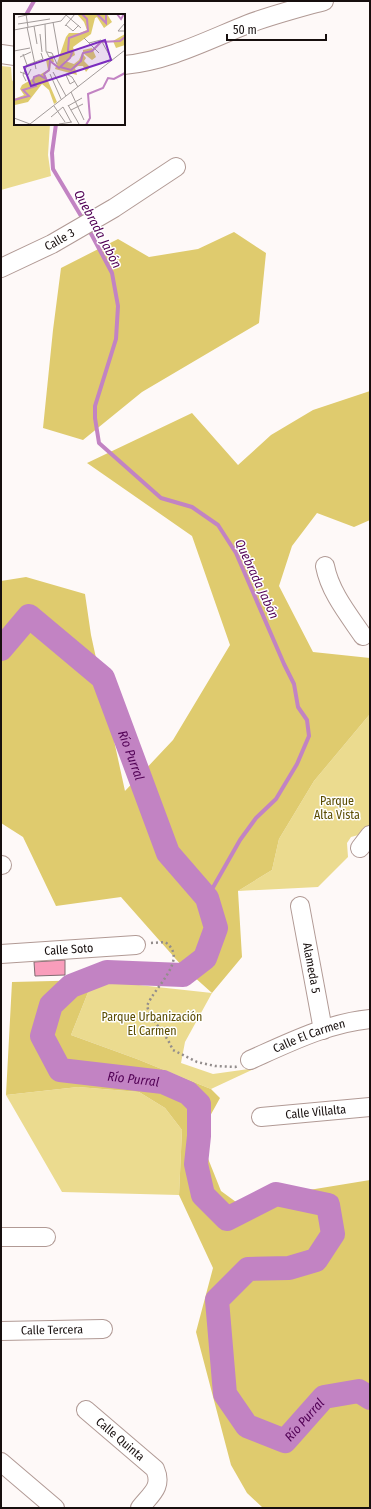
<svg xmlns="http://www.w3.org/2000/svg" width="371" height="1509" font-family="'Fira Sans Condensed',sans-serif">
	<style>
		.green { fill: #ebdb8f }
		.forest { fill: #dfcb6e }
		.lines { fill: none; stroke-linecap: round; stroke-linejoin: round }
		.stream { stroke: #c283c3; stroke-width: 4 }
		.river { stroke: #c283c3; stroke-width: 24 }
		.building { fill: #f99dbb; stroke: #816c72 }
		.minor-casing { stroke: #b19a95; stroke-width: 20 }
		.path { stroke: #938d8c; stroke-width: 2.5; stroke-dasharray: 2 3; stroke-linecap: butt }
		.minor { stroke: #fff; stroke-width: 18 }
		.labels { text-anchor: middle; dominant-baseline: central; stroke-width: 3; stroke-linejoin: round; paint-order: stroke }
		.street-label { font-size: 12px; fill: #170f0e; stroke: #fff }
		.park-label { font-size: 12px; fill: #5a4c00; stroke: #fff }
		.water-label { font-size: 13px; font-style: italic; fill: #510055; stroke: #fff }
		.inset-river { fill: none; stroke: #c283c3; stroke-width: 2 }
		.inset-road { fill: none; stroke: #a29b9a; stroke-width: 1 }
		.view { fill: #7b2cbf; fill-opacity: 0.15; stroke: #7b2cbf; stroke-width: 2 }
		.inset-edge { fill: none; stroke: #170f0e; stroke-width: 2 }
	</style>
	<rect width="100%" height="100%" fill="#fef9f8"/>
	<path class="green" d="M1,66L11,67L12,80L15,84V124H50L48,155L51,176L1,190Z
		M370,714V825L362,834L351,837L347,843L348,857L318,887L238,891L272,870L279,839L314,781Z
		M93,980L212,993L185,1042L181,1063L213,1074L256,1068L211,1089L137,1059L71,1035Z
		M78,1087L139,1092L165,1108L182,1130L179,1195L62,1192L6,1095Z"/>
	<path class="forest" d="M234,232L266,253L259,323L142,392L83,440L43,428L53,330L61,268L118,239L149,257L198,249Z
		M370,391V520L354,527L317,513L292,546L279,586L313,652L370,658V714L314,781L279,839L272,870L238,891L242,957L212,993L182,966L121,897L56,906L23,837L1,823V581L26,577L85,594L91,635L125,791L173,740L230,645L192,536L87,463L192,413L238,465L271,435L313,410Z
		M93,980L71,1035L137,1059L211,1089L220,1098L199,1136L221,1191L236,1202L370,1180V1508H263L247,1493L231,1465L196,1332L213,1268L179,1195L182,1130L165,1108L139,1092L78,1087L6,1095L12,982Z"/>
	<g class="lines">
		<path class="stream" d="M26,15L34,1
			M15,66V72
			M56,124L52,153L53,169L84,221
			M88,228L112,273L118,306L116,339L95,406V418L99,443L161,498L192,507L218,525L236,553L284,664L294,684L298,707L307,720L309,736L297,764L276,799L256,818L240,840L207,898"/>
		<path class="river" id="s1" d="M1,649L29,616L103,678L168,853L207,898L216,928L205,958L183,975L107,972L71,986L51,1005L42,1036L60,1070L163,1082L188,1093L199,1104V1136L196,1164L203,1195L227,1219L276,1194L328,1205L333,1234L316,1260L289,1268L248,1269L217,1300L225,1394L247,1426L285,1441L324,1397L359,1391L370,1398"/>
	</g>
	<path class="building" d="M65,960V975L35,976L34,962Z"/>
	<g class="lines">
		<defs>
			<g id="minor">
				<path d="M1,54L15,56"/>
				<path d="M124,65C168,61 208,40 248,24C272,15 299,8 324,1"/>
				<path id="s2" d="M1,268L52,244L114,208L176,167"/>
				<path d="M325,566C330,592 348,614 363,636"/>
				<path d="M360,848L370,835"/>
				<path d="M1,865H2"/>
				<path id="s3" d="M300,906L323,1030"/>
				<path id="s4" d="M1,954L136,945"/>
				<path id="s5" d="M250,1060C288,1043 328,1023 370,1019"/>
				<path id="s6" d="M261,1117L370,1107"/>
				<path d="M1,1237H46"/>
				<path id="s7" d="M1,1331L103,1329"/>
				<path id="s8" d="M86,1410L155,1469C163,1487 151,1494 140,1508"/>
				<path d="M1,1462L55,1508"/>
			</g>
		</defs>
		<use href="#minor" class="minor-casing"/>
		<path class="path" d="M151,943L165,942C190,959 154,987 147,1006L150,1015L168,1040L173,1050L197,1062L215,1066L235,1067L238,1066"/>
		<use href="#minor" class="minor"/>
	</g>
	<g class="labels">
		<g class="street-label">
			<text stroke="none"><textPath href="#s2" startOffset="65">Calle 3</textPath></text>
			<text stroke="none"><textPath href="#s4" startOffset="68">Calle Soto</textPath></text>
			<text stroke="none"><textPath href="#s3" startOffset="63">Alameda 5</textPath></text>
			<text stroke="none"><textPath href="#s5" startOffset="64">Calle El Carmen</textPath></text>
			<text stroke="none"><textPath href="#s6" startOffset="55">Calle Villalta</textPath></text>
			<text stroke="none"><textPath href="#s7" startOffset="51">Calle Tercera</textPath></text>
			<text stroke="none"><textPath href="#s8" startOffset="45">Calle Quinta</textPath></text>
		</g>
		<g class="park-label">
			<text x="337" y="801">Parque<tspan x="337" dy="14">Alta Vista</tspan></text>
			<text x="152" y="1017">Parque Urbanización<tspan x="152" dy="14">El Carmen</tspan></text>
		</g>
		<g class="water-label">
			<text transform="translate(98 229) rotate(62)">Quebrada Jabón</text>
			<text transform="translate(257 579) rotate(65)">Quebrada Jabón</text>
			<text stroke="none"><textPath href="#s1" startOffset="222">Río Purral</textPath></text>
			<text stroke="none"><textPath href="#s1" startOffset="764">Río Purral</textPath></text>
			<text stroke="none"><textPath href="#s1" startOffset="1447">Río Purral</textPath></text>
		</g>
	</g>
	<g transform="translate(14 14)">
		<rect width="111" height="111" fill="#fef9f8"/>
		<path d="M63,0H93L98,8L90,14L83,3L81,4L77,20L59,33L61,41L51,47L60,50L65,46L68,39L72,44L70,47L76,53L72,58L69,52H64L61,54L63,61L41,55L52,23L55,19H66L73,16L70,8ZM111,20V31L102,34L99,27ZM78,34L82,43L78,46L69,39V36ZM39,44L40,48H37L36,57L31,60L43,88L40,90L35,76L28,70L14,88L1,91L0,85L10,81L6,75L8,71L34,56L32,46Z" fill="#dfcb6e"/>
		<path class="inset-river" d="M83,0L92,9V0M103,0L107,5L110,0M46,53L57,56L67,47L69,39L78,37L87,28L106,27L111,23M0,86L15,82L9,76L22,72L19,67L20,63L25,61L32,65L30,60L35,56L36,47L45,54L56,44L58,39L54,37L55,24L74,17L73,5L68,0M72,111L76,104L74,80L89,74L94,64L100,65L111,59"/>
		<path class="inset-road" d="M12,0L14,13M52,1L67,14M4,3L17,0M39,8L45,42M111,9L104,17H111M4,10L36,5M31,10L32,37L35,43L39,42M52,11L59,17L65,11M20,12L23,30M51,12L61,0M13,13L22,55M0,16L47,7L53,0M26,20L28,38M70,24L85,39M75,29L87,26L98,46M0,37L16,34M33,38L38,39L43,50M9,40L13,51L9,61L12,67M6,43L17,38M13,51L29,45L27,39M6,58L14,61L17,55M39,58L52,82M36,60L47,85M52,60L58,63L64,73M52,61L56,70L61,67M57,78L70,106M54,91L65,110M40,92L51,108M54,92L68,84M57,96L69,90M37,103L49,93L57,108M0,104L16,110L111,36M45,110L58,108"/>
		<path class="view" d="M91,26L97,46L17,72L10,53Z"/>
		<rect width="111" height="111" class="inset-edge"/>
	</g>
	<rect width="371" height="1509" fill="none" stroke="#170f0e" stroke-width="4"/>
	<path d="M227 34v6h99v-6" fill="none" stroke="#170f0e" stroke-width="2"/>
	<text x="233" y="34" font-size="12" fill="#170f0e" stroke="#ffffff" stroke-width="3" paint-order="stroke">50 m</text>
</svg>
